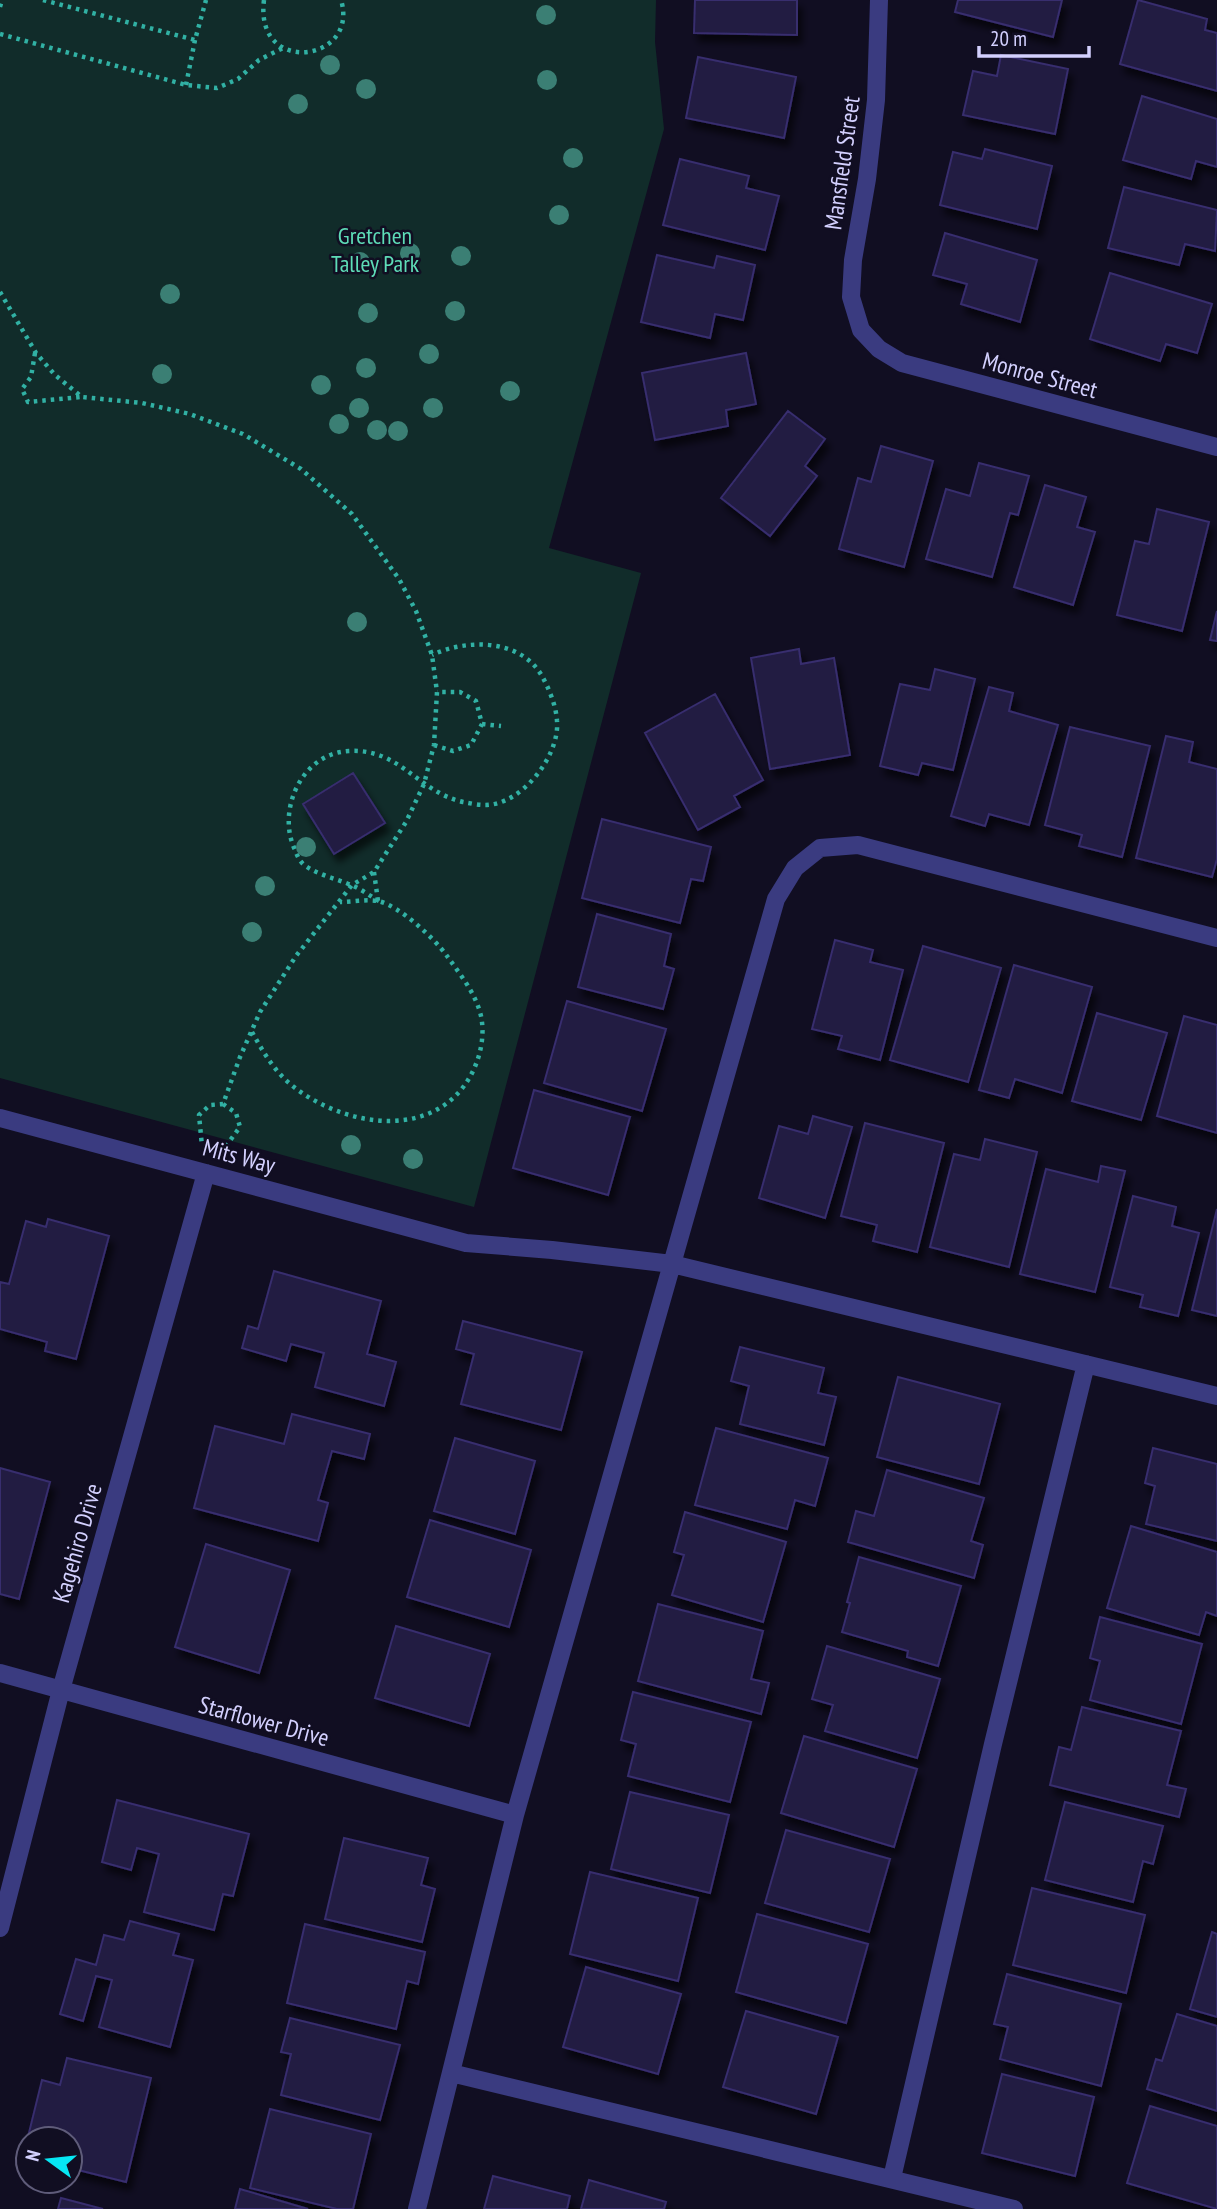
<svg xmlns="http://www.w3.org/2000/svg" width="1217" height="2209" font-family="'PT Sans Narrow',sans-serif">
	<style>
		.green { fill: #112c2a }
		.building { fill: #211b43; stroke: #372d6e; stroke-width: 2; filter: url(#shadow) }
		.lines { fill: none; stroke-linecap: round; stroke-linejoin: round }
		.path { stroke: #31b1a4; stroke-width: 4.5; stroke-dasharray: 3.5 5; stroke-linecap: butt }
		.minor { stroke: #3a3b80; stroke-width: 18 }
		.tree { fill: #3b7f74 }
		.labels { text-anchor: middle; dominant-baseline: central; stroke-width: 5; stroke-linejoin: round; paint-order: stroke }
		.street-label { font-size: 24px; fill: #d3d0fe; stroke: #110e22 }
		.park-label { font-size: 24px; fill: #5edcb7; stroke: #110e22 }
	</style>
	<defs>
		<filter id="shadow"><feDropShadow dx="4.5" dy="8" stdDeviation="3.5" flood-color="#0009"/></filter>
	</defs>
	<rect width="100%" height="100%" fill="#110e22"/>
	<path class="green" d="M0,0H656L655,42L664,129L549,548L641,573L474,1207L0,1078Z"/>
	<path class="building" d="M695,0H797V35L694,33Z
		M958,0H1062L1053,37L955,12Z
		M1138,0L1207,19L1205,30L1217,33V91L1120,64Z
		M1001,55L1068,69L1055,134L963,115L973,71L997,76Z
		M698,57L796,77L784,138L686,118Z
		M1142,96L1217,119V167L1196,161L1191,179L1123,160Z
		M985,149L1052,166L1037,229L940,205L953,152L982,159Z
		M680,159L749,176L746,188L779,196L765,250L663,225Z
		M1124,187L1217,210L1215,251L1185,244L1179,265L1108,248Z
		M945,233L1037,260L1020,322L961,304L967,284L933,275Z
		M657,255L714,268L717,256L755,265L743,320L715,314L710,338L641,322Z
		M1110,273L1212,304L1197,353L1166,344L1160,361L1090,339Z
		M746,353L756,404L726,410L728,426L655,440L642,373Z
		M788,411L825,439L805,466L817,476L770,536L721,498Z
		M881,446L933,461L904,567L839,549L858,478L871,482Z
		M979,463L1029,476L1018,515L1010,513L992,577L926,559L946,489L970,496Z
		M1045,485L1086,497L1077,527L1095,532L1073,605L1014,587Z
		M1157,509L1209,522L1182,631L1117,615L1135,541L1149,544Z
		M1217,611V641L1210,640Z
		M799,649L801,664L834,658L850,755L770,769L751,658Z
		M935,669L975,679L953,770L922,763L918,775L880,766L900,684L930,690Z
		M989,687L1013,693L1009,711L1058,725L1029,825L989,814L985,826L951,816Z
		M715,694L763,780L734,796L740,807L698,830L645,733Z
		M1070,727L1150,746L1122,857L1079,846L1082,835L1045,825Z
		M1166,736L1193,742L1189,762L1217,769V859L1212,877L1136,858Z
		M353,773L385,823L334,854L303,804Z
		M602,819L711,847L703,881L691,879L680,923L582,898Z
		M597,914L671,934L664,966L674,969L663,1009L578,987Z
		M835,940L873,950L870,962L903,970L880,1060L838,1049L842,1036L812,1029Z
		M923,946L1001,968L968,1082L890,1060Z
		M1014,965L1092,987L1062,1093L1015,1079L1009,1098L979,1090Z
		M567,1001L666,1029L642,1111L544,1083Z
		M1097,1013L1167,1033L1141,1120L1072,1101Z
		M1184,1016L1217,1025V1133L1157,1116Z
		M534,1090L630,1117L608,1195L513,1168Z
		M813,1116L852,1127L825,1218L759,1198L779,1126L808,1134Z
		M865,1123L944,1143L917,1252L873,1241L877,1225L841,1216Z
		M985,1139L1037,1152L1009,1267L930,1247L954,1154L980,1160Z
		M1101,1166L1125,1171L1095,1292L1020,1274L1046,1169L1098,1182Z
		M1133,1196L1176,1207L1172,1226L1199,1233L1178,1316L1140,1307L1143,1295L1110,1287Z
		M1217,1209V1316L1192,1310Z
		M48,1219L109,1236L76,1359L45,1351L47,1342L0,1329V1282L9,1284L26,1221L46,1227Z
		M274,1271L381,1301L367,1354L396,1362L384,1406L315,1387L324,1353L291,1344L286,1361L242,1348L248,1326L258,1329Z
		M463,1321L582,1352L561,1430L461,1404L474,1354L456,1349Z
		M740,1347L824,1368L818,1393L836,1397L824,1445L740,1424L749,1386L731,1381Z
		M898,1377L1000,1404L979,1484L877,1457Z
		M292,1414L370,1434L364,1459L332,1451L318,1500L328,1503L318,1541L194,1508L215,1426L284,1444Z
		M716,1428L828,1458L815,1506L795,1500L787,1529L695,1505Z
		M455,1438L535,1461L515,1534L434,1511Z
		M1153,1448L1217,1464V1541L1146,1524L1155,1486L1145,1483Z
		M0,1468L50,1482L19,1599L0,1594Z
		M887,1470L984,1498L971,1541L983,1545L974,1578L848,1542L856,1511L874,1516Z
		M685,1512L786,1542L763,1622L672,1595L684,1555L674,1552Z
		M430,1520L531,1550L509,1627L407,1597Z
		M1131,1526L1217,1552V1616L1206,1612L1199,1635L1107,1608Z
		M206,1544L290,1570L259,1673L175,1647Z
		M859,1557L961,1586L938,1666L907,1657L908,1651L842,1632L850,1603L847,1602Z
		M658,1604L763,1631L751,1679L769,1683L761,1714L638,1681Z
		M1100,1617L1202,1644L1181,1724L1090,1700L1100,1661L1090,1658Z
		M396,1626L490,1654L469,1726L375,1698Z
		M827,1646L940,1679L917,1758L825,1731L833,1705L812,1699Z
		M633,1692L751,1722L730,1802L628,1776L636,1744L621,1740Z
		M1082,1707L1181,1731L1167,1785L1186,1789L1179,1817L1050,1785L1059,1747L1071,1750Z
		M804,1736L917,1769L894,1847L781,1813Z
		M630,1792L729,1815L710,1893L611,1869Z
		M117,1800L249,1834L233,1896L223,1894L214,1930L144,1912L159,1854L137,1848L131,1870L102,1862Z
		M1065,1802L1163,1826L1153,1864L1143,1861L1133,1902L1045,1880Z
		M786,1830L890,1859L869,1932L765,1903Z
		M344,1838L428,1858L421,1885L435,1889L422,1942L325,1919Z
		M590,1872L698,1898L678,1981L570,1954Z
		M1032,1888L1145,1915L1126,1993L1013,1965Z
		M757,1914L868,1944L846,2023L736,1992Z
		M130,1921L179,1934L173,1955L193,1960L170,2047L99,2027L112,1980L96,1976L83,2021L60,2014L76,1959L96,1965L104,1935L124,1940Z
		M305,1924L425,1952L418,1984L407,1981L396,2029L287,2003Z
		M1212,1932L1217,1934V2017L1190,2009Z
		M586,1967L681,1994L658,2074L563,2047Z
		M1007,1974L1121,2004L1101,2086L1000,2059L1008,2027L994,2024Z
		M746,2011L838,2037L816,2114L723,2087Z
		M1177,2014L1217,2026V2111L1147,2089L1156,2059L1162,2061Z
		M290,2018L400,2045L380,2120L281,2095L291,2054L281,2052Z
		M67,2058L151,2078L126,2182L70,2168V2139H28V2158L23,2157L42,2080L60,2085Z
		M1002,2074L1094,2097L1075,2176L982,2153Z
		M1150,2106L1217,2126V2209L1127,2183Z
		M270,2109L371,2134L353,2209H337L250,2188Z
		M493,2176L570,2196L567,2209H484Z
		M589,2180L666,2202L664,2209H581Z
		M240,2189L308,2209H235Z
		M61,2198L103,2209H58Z"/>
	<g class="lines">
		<path class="path" d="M43,0L195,40L206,0
			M264,0C254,77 360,62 341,0
			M0,7L2,0
			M0,34L186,85L217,88L238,79L259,60L283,48
			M186,85L195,40
			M0,292L36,353L55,375L82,397L142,403L190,414L243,434L301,469L352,514L399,579L416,611L432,655L437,692L434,745L424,784L406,822L374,872L352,885L296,956L260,1012L240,1057L223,1104L210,1105L199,1115L202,1146
			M35,353L31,377L22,389L28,402L81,397
			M482,724L501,726
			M434,745L453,751L471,745L482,724L476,701L460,692H437
			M374,872L378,901
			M379,901C370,896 361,889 351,885C335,878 317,875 303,864C299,860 297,855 295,850C276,810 302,753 349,751C400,748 418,792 463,802C469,803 477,805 484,805C521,806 560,756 557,721C556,705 549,689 542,676C520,638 466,639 432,655
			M252,1032C262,1050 273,1069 289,1083C336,1123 422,1142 464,1086C478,1067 486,1040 481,1016C476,994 460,974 447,956C434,938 400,906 378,901C366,899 352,902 340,902
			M223,1104L236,1113L240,1127L223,1150"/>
		<path class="minor" d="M879,0L876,100L867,179L853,260L851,297L861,330L879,349L902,363L1217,447
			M0,1118L466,1243L552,1250L672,1264L1217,1396
			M0,1673L515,1815
			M0,1928L61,1690L206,1173
			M451,2073L1014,2209
			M892,2178L993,1744L1086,1364
			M417,2209L515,1815L776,899L795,868L820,848L858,845L1217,938"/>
	</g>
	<g class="tree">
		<circle cx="546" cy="15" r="10"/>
		<circle cx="330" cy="65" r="10"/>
		<circle cx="547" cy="80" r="10"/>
		<circle cx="366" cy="89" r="10"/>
		<circle cx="298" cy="104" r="10"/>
		<circle cx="573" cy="158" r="10"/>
		<circle cx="559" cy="215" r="10"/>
		<circle cx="410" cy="253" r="10"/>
		<circle cx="461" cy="256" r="10"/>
		<circle cx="360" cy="262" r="10"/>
		<circle cx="170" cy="294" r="10"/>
		<circle cx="455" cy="311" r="10"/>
		<circle cx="368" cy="313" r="10"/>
		<circle cx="429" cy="354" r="10"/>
		<circle cx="366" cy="368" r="10"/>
		<circle cx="162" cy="374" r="10"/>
		<circle cx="321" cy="385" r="10"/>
		<circle cx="510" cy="391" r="10"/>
		<circle cx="359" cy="408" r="10"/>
		<circle cx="433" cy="408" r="10"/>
		<circle cx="339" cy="424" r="10"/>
		<circle cx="377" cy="430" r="10"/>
		<circle cx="398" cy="431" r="10"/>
		<circle cx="357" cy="622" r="10"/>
		<circle cx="306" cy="847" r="10"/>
		<circle cx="265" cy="886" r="10"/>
		<circle cx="252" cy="932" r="10"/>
		<circle cx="351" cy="1145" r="10"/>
		<circle cx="413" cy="1159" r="10"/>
	</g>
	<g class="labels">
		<g class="street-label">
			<text transform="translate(842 163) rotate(-82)">Mansfield Street</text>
			<text transform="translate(1040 375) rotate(15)">Monroe Street</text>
			<text transform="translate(239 1156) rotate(15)">Mits Way</text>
			<text transform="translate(77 1543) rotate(-74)">Kagehiro Drive</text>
			<text transform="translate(264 1721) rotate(15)">Starflower Drive</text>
		</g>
		<g class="park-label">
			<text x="375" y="235">Gretchen<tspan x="375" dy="28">Talley Park</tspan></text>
		</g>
	</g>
	<g transform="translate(49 2160) rotate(285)"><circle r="33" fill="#110e22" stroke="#5f5c7a" stroke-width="2"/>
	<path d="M0-5L12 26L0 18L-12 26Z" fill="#06e7f4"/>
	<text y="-10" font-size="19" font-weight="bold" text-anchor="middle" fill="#d3d0fe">N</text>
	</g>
	<path d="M979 46v10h110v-10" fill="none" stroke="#d3d0fe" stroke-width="3.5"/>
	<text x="990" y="46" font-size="21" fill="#d3d0fe" stroke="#110e22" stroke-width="5" paint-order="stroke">20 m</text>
</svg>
